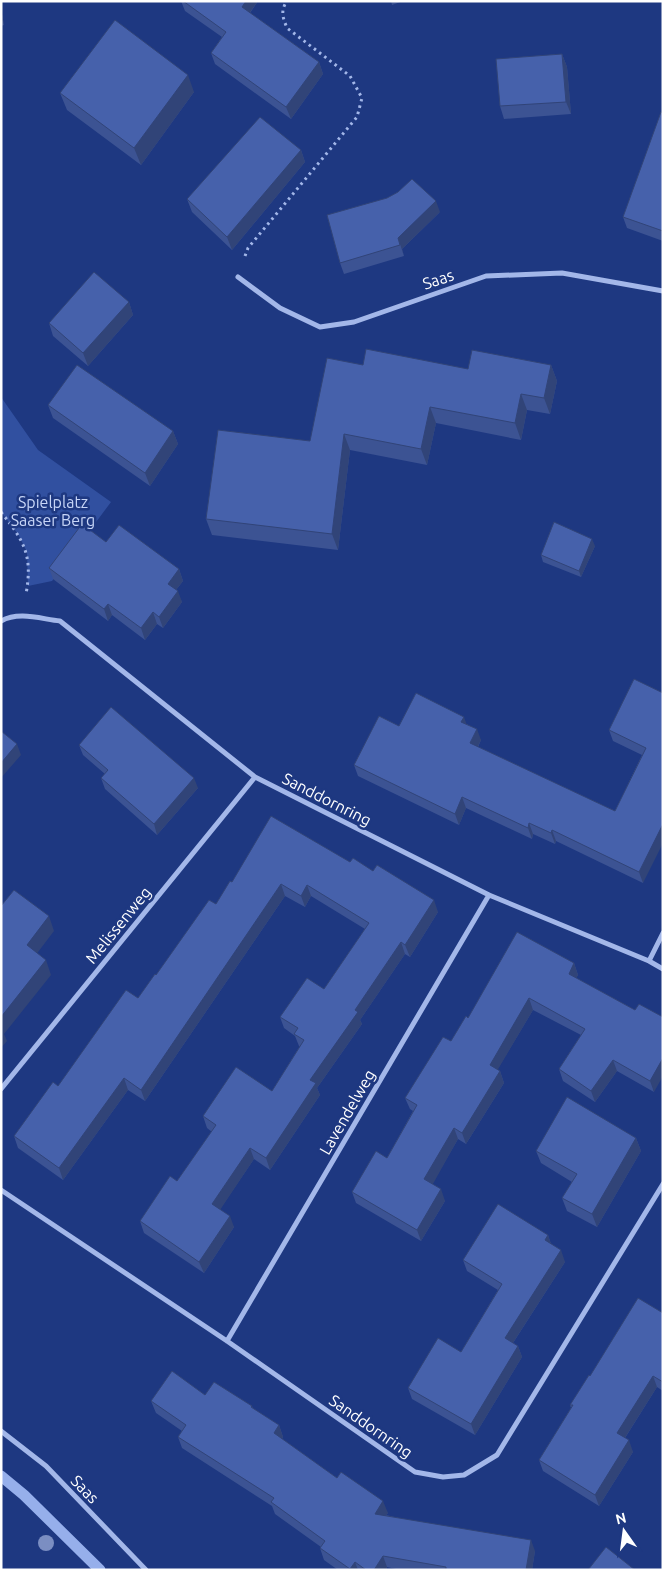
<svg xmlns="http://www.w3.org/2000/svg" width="664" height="1571" font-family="Ubuntu,sans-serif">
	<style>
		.green { fill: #3150a0 }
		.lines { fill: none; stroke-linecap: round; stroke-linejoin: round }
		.stream { stroke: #96afeb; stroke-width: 11 }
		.path { stroke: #a3b7e9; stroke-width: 3; stroke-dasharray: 2.5 4; stroke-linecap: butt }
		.street { stroke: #a3b7e9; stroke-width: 5 }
		.tree { fill: #7b8ec2 }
		.wall { fill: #3c5393 }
		.shaded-wall { fill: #314478 }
		.building { fill: #4661ab; stroke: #314478 }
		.labels { text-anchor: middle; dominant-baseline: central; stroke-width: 5; stroke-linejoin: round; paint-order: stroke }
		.street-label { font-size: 16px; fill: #fff; stroke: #1e3881 }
		.park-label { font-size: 16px; fill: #c7d5f7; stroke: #1e3881 }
	</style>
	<rect width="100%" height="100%" fill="#1e3881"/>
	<path class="green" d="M1,397L38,450L111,502L52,581L28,586L27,552L18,534L1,512Z"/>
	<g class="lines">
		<path class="stream" d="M1,1476L24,1495L100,1570"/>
		<path class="path" d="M245,256L248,248L357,117L362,98L350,76L287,28C283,18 280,11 287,1
			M1,512C24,541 33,555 26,594"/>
		<path class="street" d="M238,277L280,308L320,327L354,322L486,276L562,273L663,291
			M1,621C19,611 41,619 60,621L255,777L489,895L649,961L663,969
			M649,961L663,933
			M1,1089L255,777
			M1,1190L227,1341L415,1472L443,1477L464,1475L497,1455L663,1184
			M227,1341L489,895
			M1,1431L46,1466L146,1570"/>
	</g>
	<circle class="tree" cx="46" cy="1543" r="8"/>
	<path class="wall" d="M181,1H258L250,13L319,62L323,74L291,119L215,64L211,53L222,37L185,11Z
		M391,1H403L392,5Z
		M1,9L4,25L1,26Z
		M562,54L567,67L571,114L504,119L500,106Z
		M194,92L141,165L67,110L60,93Z
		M663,113V241L627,228L623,217Z
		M301,150L305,162L232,250L192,212L187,199Z
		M440,212L402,249L404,256L344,274L340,263Z
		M129,302L133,315L88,366L53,336L49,323Z
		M363,365L468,369L551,365L557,381L550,414L527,410L521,440L436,423L427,465L350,450L338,550L212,535L206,519L310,441Z
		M48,405L173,431L178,444L150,486L53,418Z
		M106,542L179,569L183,581L176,590L182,602L163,628L157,624L145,640L112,615L108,621L53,579L49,568Z
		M595,546L581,577L543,562L541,555Z
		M663,693L643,883L556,841L555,844L533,834L532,839L466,808L459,825L358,776L354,765L399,726L467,724L481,740L478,747L615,811L642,755L613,741L609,730Z
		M79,745L198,788L157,835L105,789L101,778L105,774L83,755Z
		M350,862L438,912L410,957L405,954L360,1020L362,1024L317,1088L320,1095L270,1170L254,1159L220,1209L234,1227L204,1273L144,1233L140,1221L177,1181L212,1132L207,1128L203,1116L272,1091L300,1046H299L295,1036L284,1028L280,1017L324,989L365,929L311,896L305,907L285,896L145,1101L128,1090L63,1180L18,1148L14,1136L58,1086L138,998L156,975L216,904L232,882Z
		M574,963L578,975L576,978L635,1010L654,1092L617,1071L595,1102L563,1081L559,1069L581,1035L533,1010L497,1070L500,1071L504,1083L466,1144L458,1139L432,1184L445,1201L421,1241L356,1203L352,1192L387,1158L413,1111L410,1109L405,1098L451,1041L468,1018Z
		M636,1138L641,1151L597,1227L567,1211L562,1198L572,1182L541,1163L536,1151Z
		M548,1235L551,1244L565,1262L513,1343L518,1346L522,1357L475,1435L412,1399L408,1388L461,1352L498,1290L467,1271L463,1260Z
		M663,1313V1391L657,1387L625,1438L633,1452L599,1506L543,1471L539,1460L571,1408L570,1405L590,1376Z
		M205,1395L252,1406L253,1409L279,1425L283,1437L282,1439L337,1478L388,1513L386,1515L535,1551L532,1570H400L387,1567L386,1570H338L324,1560L320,1548L321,1547L275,1514L272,1506L182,1448L178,1437L182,1431L156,1413L151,1401Z"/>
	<path class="shaded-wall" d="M246,1H258L246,18L242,7Z
		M1,9L4,25L1,16Z
		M562,54L567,67L571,114L566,102Z
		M319,62L323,74L291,119L286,107Z
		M188,75L194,92L141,165L134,148Z
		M301,150L305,162L232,250L227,237Z
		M436,201L440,212L402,249L404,256L398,238Z
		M129,302L133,315L88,366L83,353Z
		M551,365L557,381L550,414L544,398Z
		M521,394L527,410L521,440L515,423Z
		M430,407L436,423L427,465L421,449Z
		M173,431L178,444L150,486L145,473Z
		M344,434L350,450L338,550L332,534Z
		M592,539L595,546L581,577L579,571Z
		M179,569L183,581L172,595L168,584Z
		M178,591L182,602L163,628L159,617Z
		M108,604L112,615L108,621L104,609Z
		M153,612L157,624L145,640L141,628Z
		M464,717L468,728L461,722Z
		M477,729L481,740L474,754L470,743Z
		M17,744L21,755L1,778V763Z
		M194,778L198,788L157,835L154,824Z
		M462,797L466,808L459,825L455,814Z
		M529,823L533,834L532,839L528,828Z
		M663,824V843L643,883L639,872Z
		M552,830L556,841L555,844L551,833Z
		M281,884L285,896L145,1101L141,1090Z
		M307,885L311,896L305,907L301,896Z
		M434,900L438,912L410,957L405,945Z
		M49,916L54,931L32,960L27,945Z
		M401,942L405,954L360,1020L362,1024L317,1088L320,1095L270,1170L266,1158L310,1080L355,1010Z
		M46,960L51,975L4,1034L7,1041L1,1048V1017Z
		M574,963L578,975L573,985L569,974Z
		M529,998L533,1010L494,1076L490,1065Z
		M663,1058V1076L654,1092L650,1081Z
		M613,1060L617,1071L595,1102L591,1091Z
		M500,1071L504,1083L466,1144L462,1133Z
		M124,1078L128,1090L63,1180L59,1168Z
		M454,1128L458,1139L429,1191L424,1179Z
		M636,1138L641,1151L597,1227L592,1214Z
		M250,1148L254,1159L216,1216L212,1204Z
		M441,1189L445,1201L421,1241L417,1230Z
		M230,1216L234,1227L204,1273L199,1262Z
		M548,1235L552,1247L545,1240Z
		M561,1250L565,1262L509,1349L505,1338Z
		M518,1346L522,1357L475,1435L471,1424Z
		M653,1376L657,1387L621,1444L617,1433Z
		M279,1425L283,1437L278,1444L274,1433Z
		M629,1440L633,1452L599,1506L595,1495Z
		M383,1501L388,1513L379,1525L375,1514Z
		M531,1540L535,1551L532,1570H526Z
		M383,1556L387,1567L386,1570H374Z
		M355,1562L358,1570H350V1569Z"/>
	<path class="building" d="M183,1H246L242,7L319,62L286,107L211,53L226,32Z
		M115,20L188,75L134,148L60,93Z
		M562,54L566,102L500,106L496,59Z
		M661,112L663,113V231L623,217Z
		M260,117L301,150L227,237L187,199Z
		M412,179L436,201L398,238L400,245L340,263L327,215L387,198L398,192Z
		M94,272L129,302L83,353L49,323Z
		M366,349L468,369L472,350L551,365L544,398L521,394L515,423L430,407L421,449L344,434L332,534L206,519L218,430L310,441L327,358L363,365Z
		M77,365L173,431L145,473L48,405Z
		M554,522L592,539L579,571L541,555Z
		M82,524L106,542L119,525L179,569L168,584L178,591L159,617L153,612L141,628L108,604L104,609L49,568Z
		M634,679L663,693V824L639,872L552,830L551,833L529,823L528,828L462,797L455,814L354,765L379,716L399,726L416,693L464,717L461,722L477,729L470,743L615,811L646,748L609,730Z
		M111,707L194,778L154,824L101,778L108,770L79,745Z
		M1,731L17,744L1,763Z
		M271,816L350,862L353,858L373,871L377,865L434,900L405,945L401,942L355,1010L358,1012L310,1080L316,1083L266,1158L250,1148L212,1204L230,1216L199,1262L140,1221L170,1176L177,1181L216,1125L203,1116L236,1067L272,1091L304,1040L294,1034L298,1028L280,1017L307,978L324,989L369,923L307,885L301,896L281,884L141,1090L124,1078L59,1168L14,1136L53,1082L58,1086L126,990L138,998L155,974L156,975L209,900L216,904L230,881L232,882Z
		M14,890L49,916L27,945L46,960L1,1017V906Z
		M517,932L574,963L569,974L635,1010L639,1004L663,1017V1058L650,1081L613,1060L591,1091L559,1069L585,1029L529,998L490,1065L500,1071L462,1133L454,1128L424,1179L441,1189L417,1230L352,1192L376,1151L387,1158L417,1105L405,1098L443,1037L451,1041L466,1016L468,1018Z
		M567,1097L636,1138L592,1214L562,1198L577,1174L536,1151Z
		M498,1204L548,1235L545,1240L561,1250L505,1338L518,1346L471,1424L408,1388L438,1338L461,1352L502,1284L463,1260Z
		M638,1298L663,1313V1382L653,1376L617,1433L629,1440L595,1495L539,1460L573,1405H570L589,1375L590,1376Z
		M172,1371L205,1395L214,1382L252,1406L251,1407L279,1425L274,1433L337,1478L341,1472L383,1501L375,1514L531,1540L526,1570H446V1567L383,1556L374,1570H366L355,1562L350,1569L320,1548L325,1541L271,1502L274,1498L178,1437L186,1425L151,1401Z
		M606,1547L635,1570H588Z"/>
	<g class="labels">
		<g class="street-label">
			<text transform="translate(438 279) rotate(-19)">Saas</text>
			<text transform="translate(327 799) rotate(27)">Sanddornring</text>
			<text transform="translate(118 925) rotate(-51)">Melissenweg</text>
			<text transform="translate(347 1112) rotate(-60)">Lavendelweg</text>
			<text transform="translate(371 1426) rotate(35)">Sanddornring</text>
			<text transform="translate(85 1489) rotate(46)">Saas</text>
		</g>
		<g class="park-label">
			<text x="53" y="502">Spielplatz<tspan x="53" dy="18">Saaser Berg</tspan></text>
		</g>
	</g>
	<rect width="664" height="1571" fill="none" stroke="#ffffff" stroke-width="5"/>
	<g transform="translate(624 1531) rotate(346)" stroke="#1e3881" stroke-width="4" paint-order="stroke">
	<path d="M0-4L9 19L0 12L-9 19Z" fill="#ffffff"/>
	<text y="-8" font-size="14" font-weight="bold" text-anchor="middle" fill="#ffffff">N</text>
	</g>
</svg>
